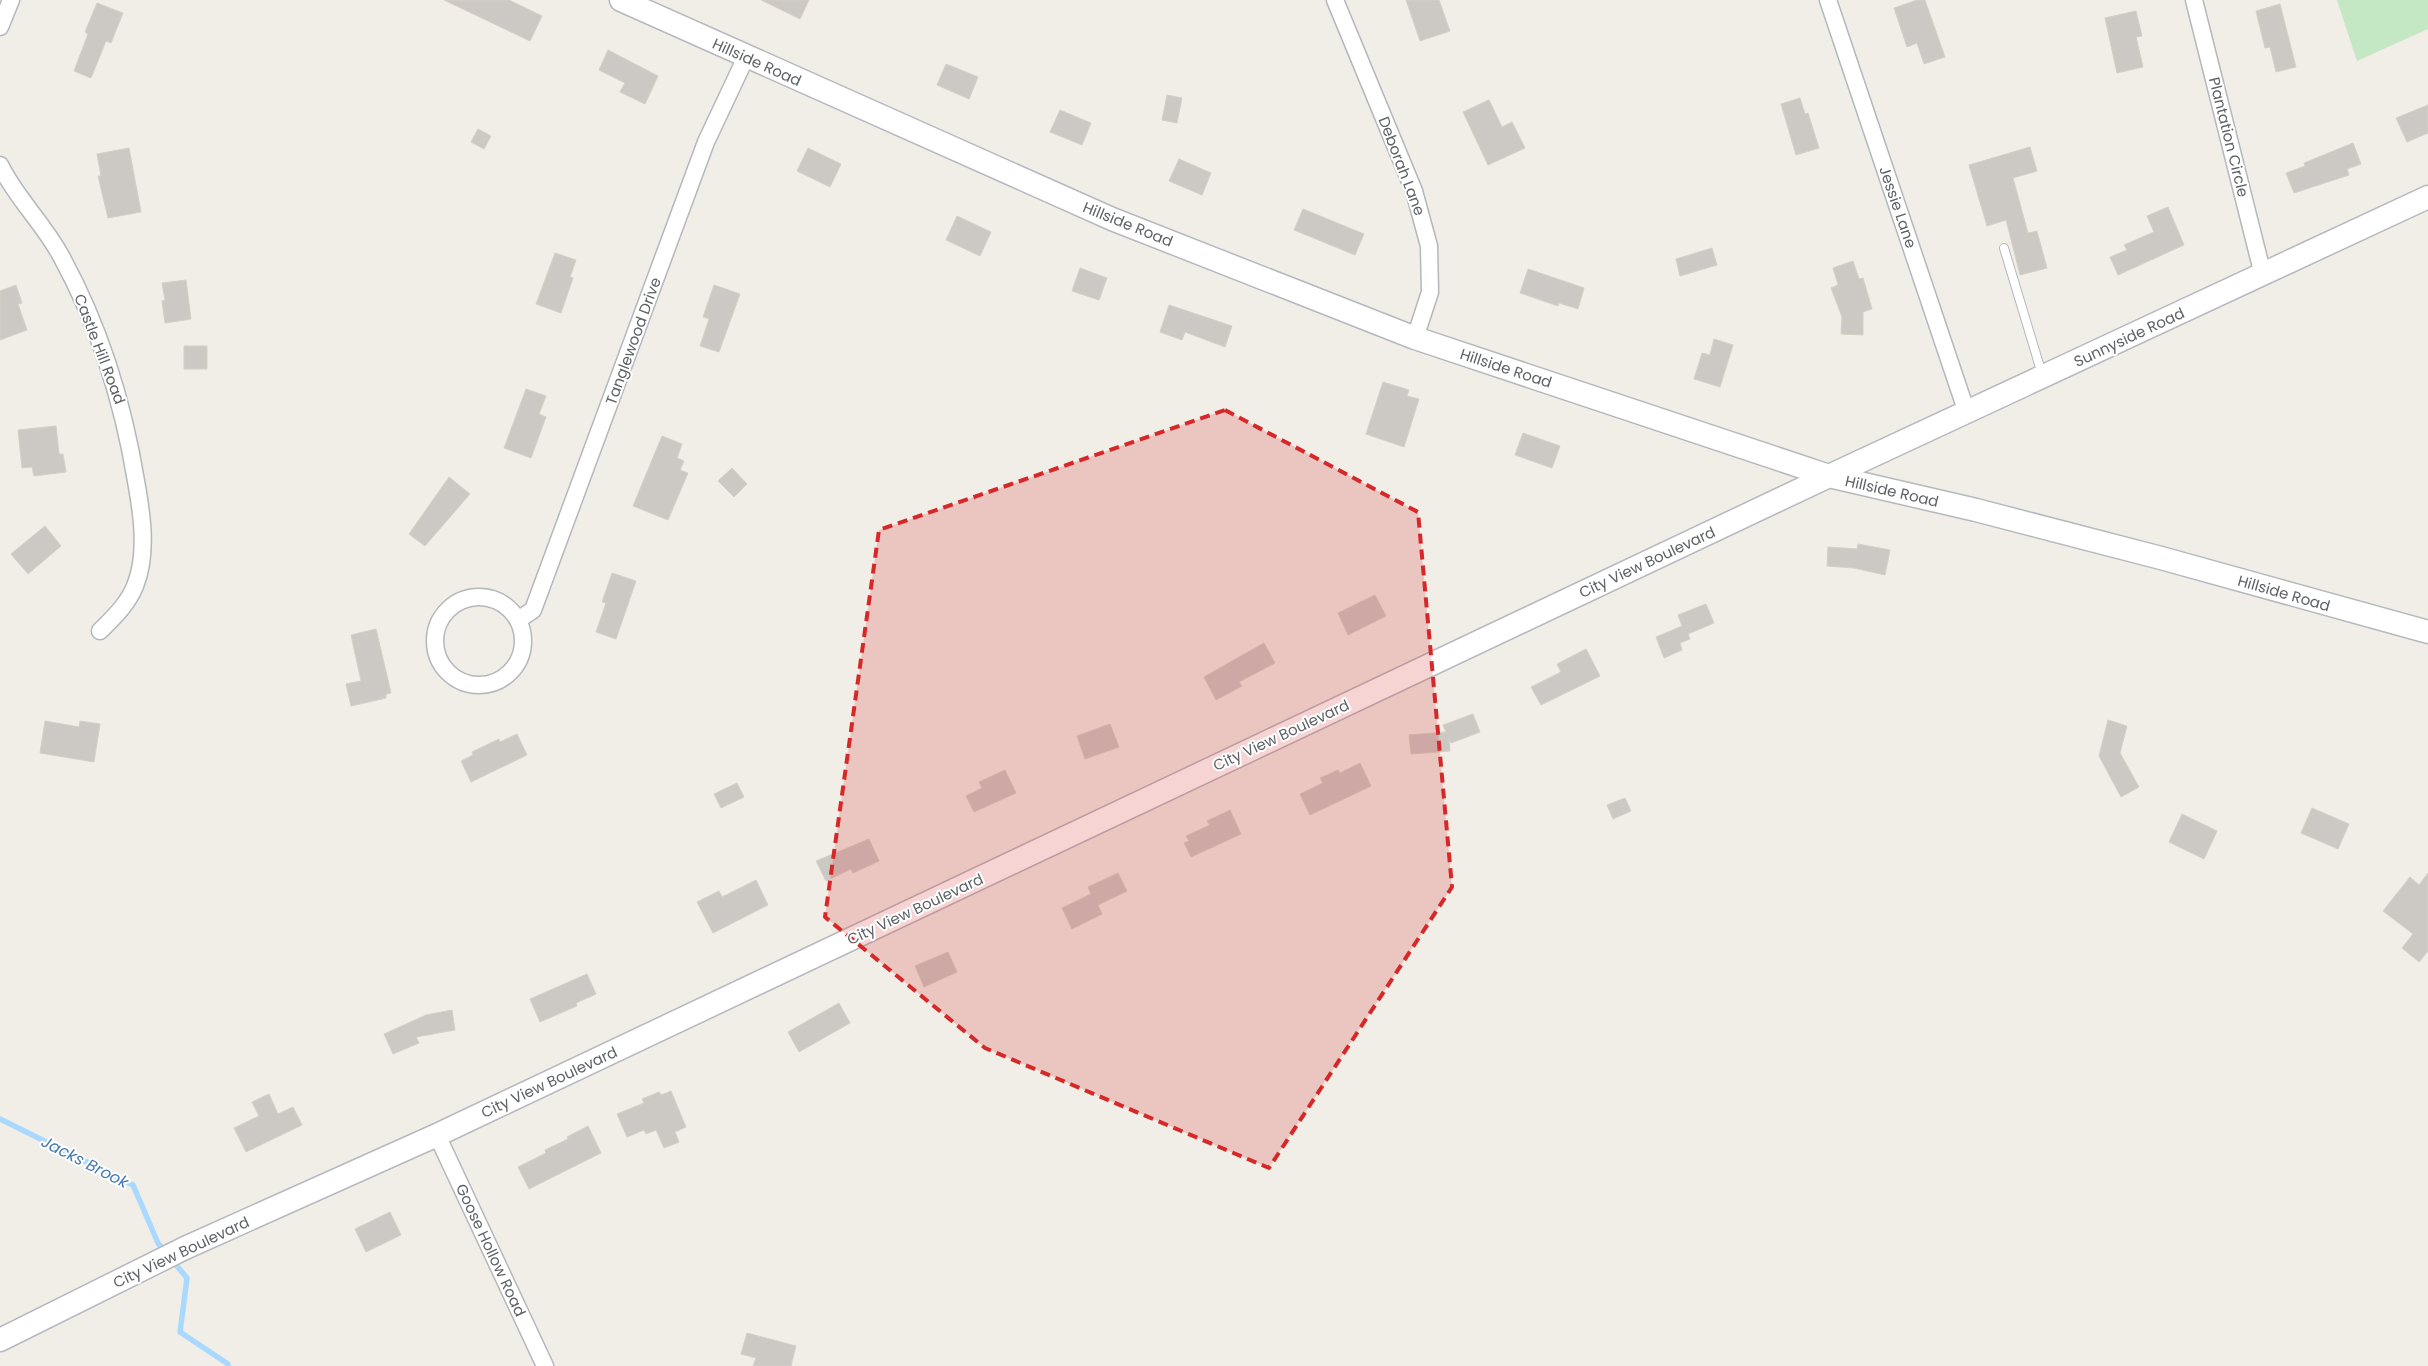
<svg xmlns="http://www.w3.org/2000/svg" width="2428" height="1366" font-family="Poppins,sans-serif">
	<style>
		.green { fill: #c4e7c4 }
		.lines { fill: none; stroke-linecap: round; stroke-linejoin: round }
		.stream { stroke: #a9d9fe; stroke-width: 5.5 }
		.building { fill: #ccc9c4; stroke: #d5d0c5 }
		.lane-casing { stroke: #b4b7bb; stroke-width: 10 }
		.street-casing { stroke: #b4b7bb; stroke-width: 19 }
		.secondary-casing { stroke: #b5b9be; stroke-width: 25 }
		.lane { stroke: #fff; stroke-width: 8 }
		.street { stroke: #fff; stroke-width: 16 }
		.secondary { stroke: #fff; stroke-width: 22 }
		.marked { fill: #d62828; fill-opacity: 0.2; stroke: #d62828; stroke-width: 4; stroke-dasharray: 10 6; stroke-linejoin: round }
		.labels { text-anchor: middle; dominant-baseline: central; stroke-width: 4; stroke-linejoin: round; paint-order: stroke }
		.street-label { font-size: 15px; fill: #5e6267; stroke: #fff }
		.water-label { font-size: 16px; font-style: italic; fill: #4579b0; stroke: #fff }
	</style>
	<rect width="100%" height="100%" fill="#f0eee7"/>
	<path class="green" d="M2337,0H2428V29L2357,61Z"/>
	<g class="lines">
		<path class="stream" d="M0,1119L133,1185L158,1243L166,1253
			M172,1260L187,1278L180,1332L228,1364V1366"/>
	</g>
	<path class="building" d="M444,0H509L542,16L530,41Z
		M761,0H809L800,19Z
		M1406,0H1439L1450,31L1420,41Z
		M1917,0H1925L1945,57L1924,64L1917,43L1907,47L1894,8Z
		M97,3L123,13L111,43L106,41L91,78L74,71L88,34L85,32Z
		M2280,4L2296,67L2276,72L2270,47L2265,48L2256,11Z
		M2136,11L2142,36L2136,37L2143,67L2117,73L2105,18Z
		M608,50L658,76L645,104L620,92L625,83L599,70Z
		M946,64L978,77L969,99L937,85Z
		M1167,95L1182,98L1177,123L1162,120Z
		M1800,98L1805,114L1808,113L1819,148L1796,155L1781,104Z
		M1489,100L1502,127L1512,122L1525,148L1488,165L1463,112Z
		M2428,105V133L2407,142L2396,118Z
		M1060,110L1091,123L1082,145L1050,132Z
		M478,129L491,136L484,149L471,142Z
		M2353,143L2361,164L2347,169L2349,175L2294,193L2286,173L2305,166L2304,163Z
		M2030,147L2037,171L2013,178L2028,233L2037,231L2047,268L2020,275L2006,220L1987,226L1969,165Z
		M129,148L141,212L108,218L98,176H101L97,154Z
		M808,148L841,164L830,187L797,171Z
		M1179,159L1211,173L1202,195L1169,181Z
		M2168,207L2184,245L2118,275L2110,257L2127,250L2124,245L2154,232L2147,216Z
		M1303,209L1364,234L1355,255L1294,230Z
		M957,216L991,232L980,256L946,240Z
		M1712,248L1717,265L1680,276L1676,259Z
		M555,253L576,260L570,277L573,278L561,313L536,304Z
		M1853,261L1859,279L1863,278L1872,309L1863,312V335L1841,334L1842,317L1831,288L1838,285L1833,268Z
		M1080,268L1107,278L1099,300L1072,291Z
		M1528,269L1584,288L1578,309L1559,303L1558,306L1520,293Z
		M186,280L191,319L165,323L162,301L165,300L162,283Z
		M16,285L22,303L18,304L27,330L0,340V291Z
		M714,285L740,294L719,352L700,346L709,319L703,317Z
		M1169,305L1232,326L1225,347L1185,332L1182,340L1160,332Z
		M1714,339L1733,345L1720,387L1694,379L1702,353L1710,355Z
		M184,346H207V369H184Z
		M1383,382L1409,390L1407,396L1419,399L1404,447L1366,434Z
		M526,389L546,396L539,414L546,417L531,458L504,448Z
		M56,426L59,454H63L66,472L34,476L32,467L22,468L18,430Z
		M1523,433L1560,446L1552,468L1515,455Z
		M662,436L682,444L677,458L684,461L680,470L688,473L668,520L633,506Z
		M732,468L747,484L734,497L718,481Z
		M449,477L470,494L425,546L409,534Z
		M45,526L61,546L28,574L11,554Z
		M1858,544L1890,550L1885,575L1854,568L1827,566L1828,547L1857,549Z
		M612,573L636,581L616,639L596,632L606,603L602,602Z
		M1375,595L1386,616L1348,635L1338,613Z
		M1706,604L1714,623L1688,634L1690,639L1680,643L1682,650L1664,658L1656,637L1682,626L1678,615Z
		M376,629L391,693L386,694V698L351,706L346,684L361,681L351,635Z
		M1264,643L1275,663L1239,682L1242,686L1216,700L1204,677Z
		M1586,649L1600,676L1541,705L1531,687L1561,672L1557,664Z
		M1473,714L1480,732L1451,743L1449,739L1450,751L1411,754L1409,735L1446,732L1443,725Z
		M2108,720L2127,726L2120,753L2139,787L2121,797L2099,756Z
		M45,721L79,727L80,721L100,724L94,762L40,753Z
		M1110,724L1119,747L1085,759L1077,736Z
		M517,734L527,755L471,782L461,761L473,755L472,752L499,739L500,742Z
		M1360,763L1371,786L1310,815L1300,794L1323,783L1320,778L1338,770L1340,773Z
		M1005,770L1016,793L974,812L966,796L982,788L979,782Z
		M737,783L744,797L721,808L714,794Z
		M1625,798L1631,811L1613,819L1607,805Z
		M2312,808L2349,824L2338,849L2301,833Z
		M1230,810L1241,834L1191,857L1184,843L1189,841L1186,836L1210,825L1207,821Z
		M2182,814L2217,831L2204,859L2169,842Z
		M869,839L879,861L853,873L851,869L826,881L816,861Z
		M1118,873L1127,891L1098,905L1102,914L1072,929L1062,908L1091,894L1088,887Z
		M2428,873V951L2419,962L2402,948L2413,934L2383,911L2410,877L2419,885Z
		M756,880L768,905L713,933L697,902L719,891L722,897Z
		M948,952L957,972L924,987L915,966Z
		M587,974L596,994L576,1003L577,1006L540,1022L530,999Z
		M839,1003L850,1023L799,1052L788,1032Z
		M452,1010L455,1030L416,1037L419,1043L393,1054L384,1034L426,1015Z
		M671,1091L686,1127L675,1132L679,1142L664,1148L656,1130L646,1134L644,1130L627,1137L617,1114L644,1103L642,1099L659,1092L661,1095Z
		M269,1094L278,1114L293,1107L302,1125L246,1152L234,1128L259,1116L252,1102Z
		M588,1126L601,1153L529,1189L518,1167L546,1153L545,1150L568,1139L567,1137Z
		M390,1212L401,1235L366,1252L355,1229Z
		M747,1333L796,1346L791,1366H753L756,1358L741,1354Z"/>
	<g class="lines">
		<defs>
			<path id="lane" d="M2004,248L2042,374"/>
			<path id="street" d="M1335,0L1414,191L1429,246L1430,292L1415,338
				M1828,0L1967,413
				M2194,0L2263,275
				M0,27L11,0
				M0,165C16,198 44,224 61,256C100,327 123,402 136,481C142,514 148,554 135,586C128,604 113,618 100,631
				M435 641a44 44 0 1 1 88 0a44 44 0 1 1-88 0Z
				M518,620L533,610L706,142L746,57
				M437,1135L545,1366"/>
			<path id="secondary" d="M621,0L1112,219L1415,338L1829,476L1976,510L2161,558L2428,632
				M0,1340L185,1248L437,1135L1829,476L2428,197"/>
		</defs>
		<use href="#lane" class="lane-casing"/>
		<use href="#street" class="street-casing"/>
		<use href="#secondary" class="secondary-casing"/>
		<use href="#lane" class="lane"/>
		<use href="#street" class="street"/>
		<use href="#secondary" class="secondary"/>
	</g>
	<path class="marked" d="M1225,410L1418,512L1452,887L1269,1168L985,1048L825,917L879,530Z"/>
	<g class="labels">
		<g class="street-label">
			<text transform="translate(757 62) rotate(24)">Hillside Road</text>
			<text transform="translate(2229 137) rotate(76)">Plantation Circle</text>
			<text transform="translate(1402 166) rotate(69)">Deborah Lane</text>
			<text transform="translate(1898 207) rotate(71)">Jessie Lane</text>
			<text transform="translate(1128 224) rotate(22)">Hillside Road</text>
			<text transform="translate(2129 337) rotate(-25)">Sunnyside Road</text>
			<text transform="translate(633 341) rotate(-70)">Tanglewood Drive</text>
			<text transform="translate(100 349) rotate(69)">Castle Hill Road</text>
			<text transform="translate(1506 368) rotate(18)">Hillside Road</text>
			<text transform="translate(1892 491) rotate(13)">Hillside Road</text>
			<text transform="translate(1647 562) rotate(-25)">City View Boulevard</text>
			<text transform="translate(2284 593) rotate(16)">Hillside Road</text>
			<text transform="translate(1281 735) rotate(-25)">City View Boulevard</text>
			<text transform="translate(915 909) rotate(-25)">City View Boulevard</text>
			<text transform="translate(549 1082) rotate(-25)">City View Boulevard</text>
			<text transform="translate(491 1250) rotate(65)">Goose Hollow Road</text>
			<text transform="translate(181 1252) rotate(-25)">City View Boulevard</text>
		</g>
		<g class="water-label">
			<text transform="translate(85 1162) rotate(27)">Jacks Brook</text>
		</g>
	</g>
</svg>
